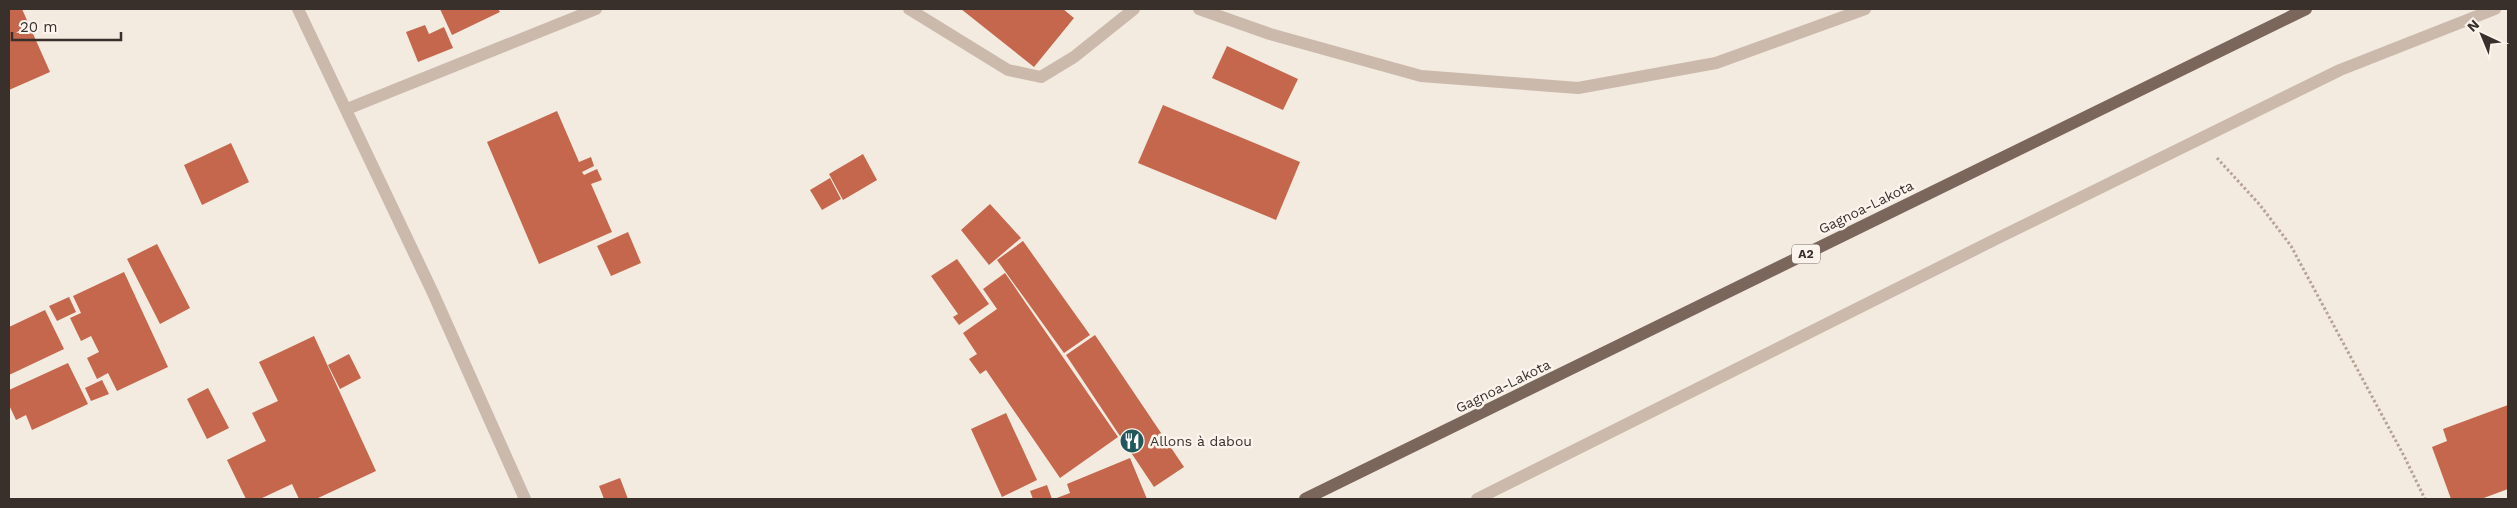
<svg xmlns="http://www.w3.org/2000/svg" width="2517" height="508" font-family="'Work Sans',sans-serif">
	<style>
		.building { fill: #c4674d }
		.lines { fill: none; stroke-linecap: round; stroke-linejoin: round }
		.path { stroke: #b7a396; stroke-width: 3; stroke-dasharray: 2.5 2.5; stroke-linecap: butt }
		.service { stroke: #cbb9ac; stroke-width: 12 }
		.minor { stroke: #cbb9ac; stroke-width: 12 }
		.primary { stroke: #7b665c; stroke-width: 12 }
		.labels { text-anchor: middle; dominant-baseline: central; stroke-width: 5; stroke-linejoin: round; paint-order: stroke }
		.shield { fill: #faf4ed; stroke: #736a65; stroke-width: 1 }
		.shield-label { font-size: 12px; font-weight: bold; fill: #392f2b }
		.street-label { font-size: 14px; fill: #392f2b; stroke: #faf4ed }
		.poi-label { font-size: 14px; fill: #392f2b; stroke: #faf4ed; text-anchor: start }
	</style>
	<rect width="100%" height="100%" fill="#f3eae0"/>
	<path class="building" d="M9,9H22L50,72L9,90Z
		M440,9H498L500,12L452,35Z
		M961,9H1063L1074,18L1034,67Z
		M425,25L429,34L444,27L453,48L418,62L406,32Z
		M1227,46L1298,79L1283,110L1212,78Z
		M1163,105L1300,162L1276,220L1138,163Z
		M557,111L579,162L591,157L594,166L582,172L584,175L597,169L602,180L591,184L612,232L539,264L487,142Z
		M231,143L249,182L202,205L184,165Z
		M863,154L877,180L843,200L829,174Z
		M830,178L841,199L822,210L810,190Z
		M990,204L1021,238L989,265L961,230Z
		M628,232L641,263L611,276L597,246Z
		M1023,241L1090,335L1064,353L997,260Z
		M157,244L190,308L160,324L127,259Z
		M957,259L989,304L959,325L953,317L958,314L931,276Z
		M124,272L168,367L117,391L108,373L97,379L87,358L99,352L91,336L81,341L70,318L81,313L73,296Z
		M1005,273L1118,437L1060,478L986,370L980,374L969,359L977,354L963,333L997,309L983,289Z
		M69,297L76,312L57,321L49,306Z
		M45,310L64,349L9,375V327Z
		M1095,335L1184,467L1154,487L1066,355Z
		M314,336L376,471L316,499H299L292,484L260,499H246L227,460L266,441L252,413L278,401L259,362Z
		M349,354L361,378L340,389L328,365Z
		M68,363L88,404L32,430L26,415L16,420L9,405V390Z
		M102,380L109,394L91,401L85,388Z
		M208,388L229,428L207,439L187,399Z
		M2508,405V489L2481,499H2451L2432,447L2447,441L2443,429Z
		M1006,413L1037,480L1002,497L971,429Z
		M1130,458L1147,499H1054L1070,493L1067,484Z
		M620,478L628,499H604L599,486Z
		M1047,485L1052,499H1033L1030,491Z"/>
	<g class="lines">
		<path class="path" d="M2217,158L2260,205L2291,246L2404,456L2425,499"/>
		<path class="service" d="M909,9L1008,70L1041,77L1074,57L1134,9
			M1199,9L1270,34L1421,76L1578,88L1716,63L1865,9
			M347,109L596,9"/>
		<path class="minor" d="M298,9L433,293L525,499
			M1477,499L1996,239L2340,70L2495,9"/>
		<path class="primary" d="M1305,499L2306,9"/>
	</g>
	<defs>
		<symbol id="restaurant-disc" viewBox="-11 -11 22 22"><circle r="9.5" fill="#20585b" stroke="#faf4ed"/><path d="M-5-6h1v4h1v-4h1v4h1v-4h1v5L-1.5 .5V6h-2V.5L-5-1ZM5-6V6H3V1.5H1.5Q1.5-4 5-6Z" fill="#fff"/></symbol>
	</defs>
	<g fill-rule="evenodd">
		<use href="#restaurant-disc" x="1118" y="427" width="28" height="28"/>
	</g>
	<g class="labels">
		<rect class="shield" x="1792" y="244.5" width="28" height="19" rx="4"/>
		<g class="shield-label">
			<text x="1806" y="254">A2</text>
		</g>
		<g class="street-label">
			<text transform="translate(1866 207) rotate(-26)">Gagnoa-Lakota</text>
			<text transform="translate(1503 386) rotate(-26)">Gagnoa-Lakota</text>
		</g>
		<g class="poi-label">
			<text x="1150" y="441">Allons à dabou</text>
		</g>
	</g>
	<rect width="2517" height="508" fill="none" stroke="#392f2b" stroke-width="20"/>
	<g transform="translate(2482 35) rotate(316)" stroke="#faf4ed" stroke-width="4" paint-order="stroke">
	<path d="M0-4L9 19L0 12L-9 19Z" fill="#392f2b"/>
	<text y="-8" font-size="14" font-weight="bold" text-anchor="middle" fill="#392f2b">N</text>
	</g>
	<path d="M12 32v8h109v-8" fill="none" stroke="#392f2b" stroke-width="2.5"/>
	<text x="20" y="32" font-size="15" fill="#392f2b" stroke="#faf4ed" stroke-width="4" paint-order="stroke">20 m</text>
</svg>
